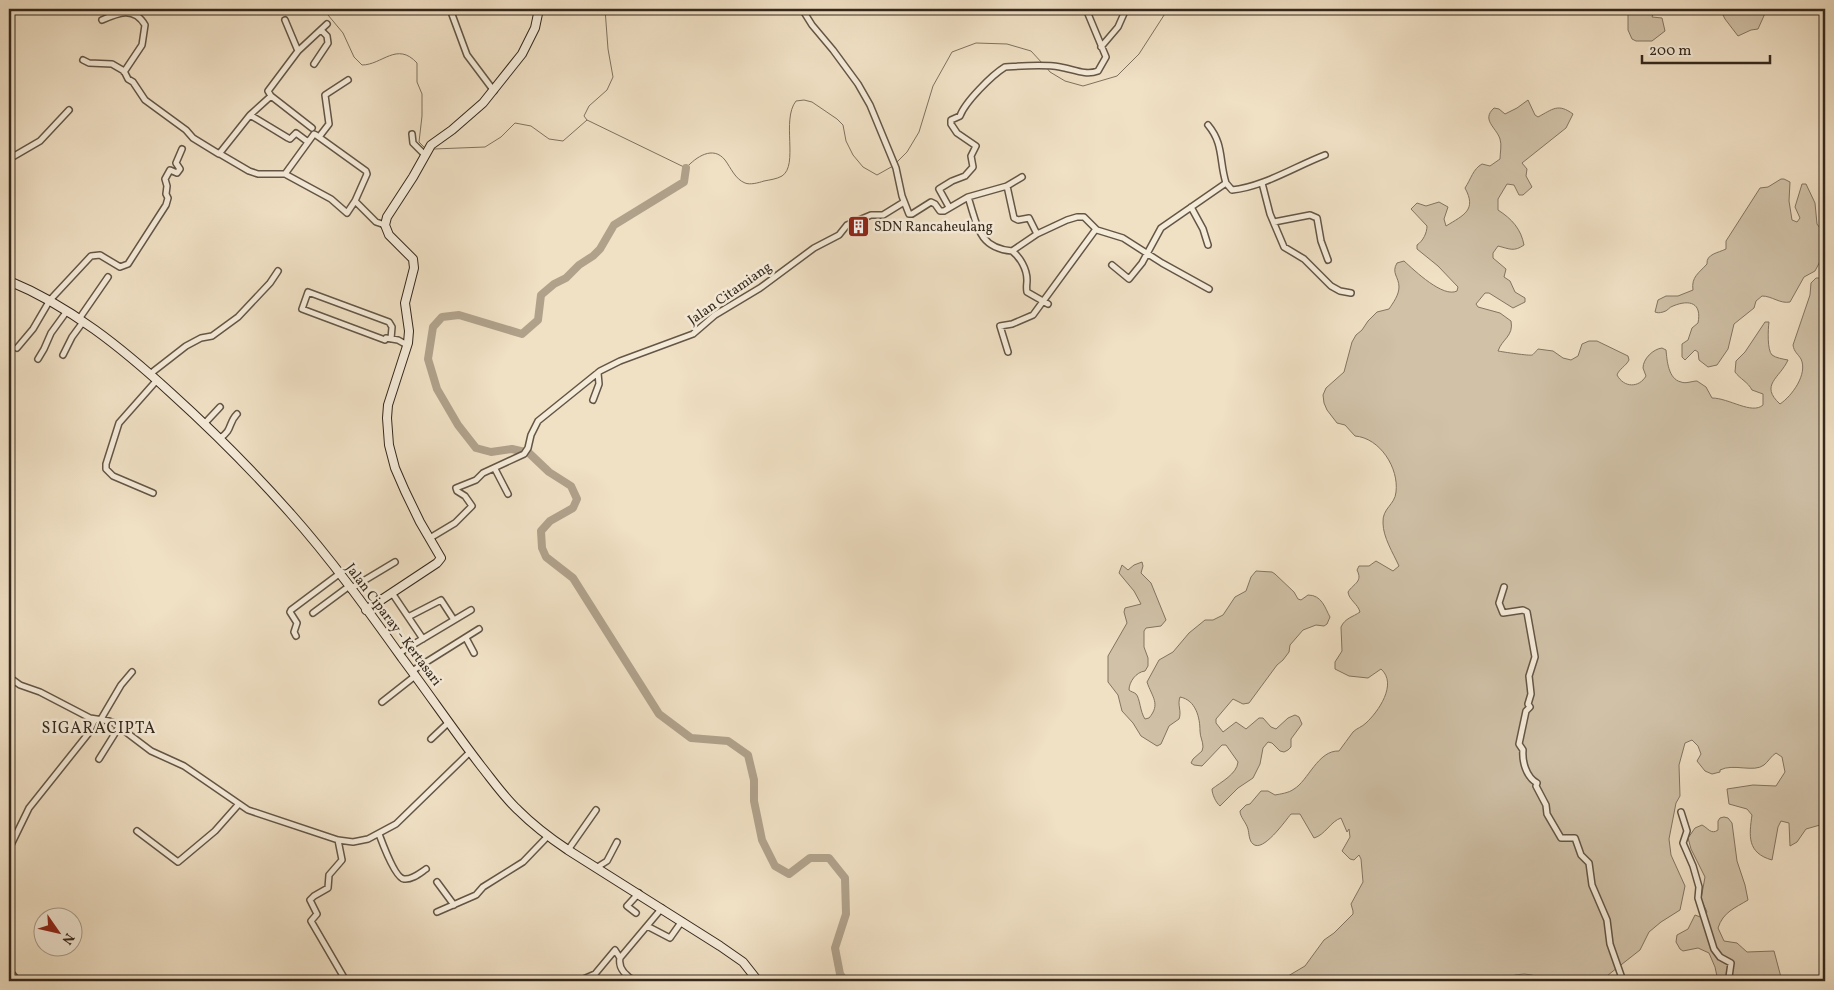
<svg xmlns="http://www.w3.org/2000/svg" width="1834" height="990" font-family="Vollkorn,serif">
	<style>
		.green { fill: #d0c1a7; stroke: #827462 }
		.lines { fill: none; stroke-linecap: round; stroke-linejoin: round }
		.stream { stroke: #7e715f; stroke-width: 1 }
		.river { stroke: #b0a18b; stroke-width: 8 }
		.street-casing { stroke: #635646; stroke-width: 8 }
		.secondary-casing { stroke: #34281c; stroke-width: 10 }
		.street { stroke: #f5ebd9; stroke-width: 5 }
		.secondary { stroke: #f5ebd9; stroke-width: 8 }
		.labels { text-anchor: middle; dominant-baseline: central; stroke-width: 5; stroke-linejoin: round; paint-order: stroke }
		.poi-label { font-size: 14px; fill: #34281c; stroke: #f5ebd9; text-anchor: start }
		.street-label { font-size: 14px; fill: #34281c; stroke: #f5ebd9 }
		.quarter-label { font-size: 16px; letter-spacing: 1px; fill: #34281c; stroke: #f5ebd9 }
	</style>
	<rect width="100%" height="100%" fill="#f0e0c4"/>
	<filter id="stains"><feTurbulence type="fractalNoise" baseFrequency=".004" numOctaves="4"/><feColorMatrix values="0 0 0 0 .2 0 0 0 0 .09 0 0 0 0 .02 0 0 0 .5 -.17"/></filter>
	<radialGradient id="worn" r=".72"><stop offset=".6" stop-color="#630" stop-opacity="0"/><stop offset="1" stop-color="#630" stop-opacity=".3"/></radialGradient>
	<path class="green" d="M1628,9H1655L1652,17L1662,18L1665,31L1652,41H1636L1632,39L1628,30Z
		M1720,9H1767L1758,29L1751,30L1738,36L1725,19Z
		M1528,100L1535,115L1538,117C1553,109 1558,103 1573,114L1566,128L1522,163L1527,169L1526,176L1532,187L1523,195H1519L1514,185L1507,184L1498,199V210C1512,219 1521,229 1524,245C1514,252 1510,249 1498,246L1493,253V258L1506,269L1504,277L1510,281L1515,292L1525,298V302L1513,308L1489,293H1485L1476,304L1478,307L1500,313L1511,321C1514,336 1502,339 1498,351C1503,352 1530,356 1532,355C1533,355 1537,350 1538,349L1553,351L1563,358L1571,360L1578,356L1582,344L1589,341H1597L1628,356L1629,360C1626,366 1619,369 1617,375C1624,388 1639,388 1646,376L1643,368C1643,359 1653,349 1662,348L1666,350C1667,360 1668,379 1681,382C1686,384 1692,381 1697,381L1706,387L1712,398C1729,398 1752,415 1763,405V394L1752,390C1748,382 1740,379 1735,372L1736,361L1745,352L1765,322H1769C1768,329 1767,350 1772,355C1776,358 1783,359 1788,360C1780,378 1759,385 1780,404C1792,396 1808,374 1801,359C1798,354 1794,352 1793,345L1810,295L1811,283L1816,278H1820C1828,291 1826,305 1823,320L1825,321V850L1820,825L1806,829L1797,842L1790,846L1789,823L1781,821L1778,827L1772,860C1747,853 1749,836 1752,815L1747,809L1729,804L1727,789L1753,785L1776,786L1785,772L1782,757L1776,753C1771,756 1768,762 1764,765C1754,773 1733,763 1720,770V772L1712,774L1705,771L1697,761L1701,754L1698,746L1692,740L1685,743L1679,765L1680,796L1676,803L1669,839L1671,855L1685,886L1680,910L1661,922L1649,932L1640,950L1603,979L1588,978L1583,981H1545L1532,975L1524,974L1515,975L1501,981H1284L1288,976L1305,966L1324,940L1334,933L1353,914V911L1351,904L1363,882L1361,859L1359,855L1354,860L1350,859L1342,851L1350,837L1349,829L1347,832L1341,818C1331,821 1325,835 1314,838L1300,814H1291C1285,821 1263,853 1253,844C1249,841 1249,833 1248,829C1246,822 1240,817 1240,811L1246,805L1250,804L1261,791H1268L1275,795C1280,794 1289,793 1294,789C1308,781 1318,750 1339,751C1344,745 1348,738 1353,732C1357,728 1362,727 1366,723C1378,712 1398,684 1381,669L1368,678L1349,676L1335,669V662L1342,651L1341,627C1345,618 1353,617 1360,612C1358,604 1349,600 1348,592C1354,583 1363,582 1357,570L1359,566H1369L1376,561L1393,571L1399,566C1393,553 1383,537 1383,523C1382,508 1395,505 1396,492C1399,468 1380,438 1355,436L1345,425L1337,423L1327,410L1324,403L1323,395L1326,388L1344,372L1352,342L1356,335L1362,330L1368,321L1377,312L1389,309C1393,303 1399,295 1399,287C1399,277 1391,273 1397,263L1404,261C1415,271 1443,298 1457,291L1458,287L1438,266L1417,249V245C1423,241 1427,233 1427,226L1411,209L1417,203L1426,206L1439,202L1448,207L1444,219L1446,226C1464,215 1477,210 1465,188C1471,179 1473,169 1482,164L1490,166L1500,159C1500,153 1502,145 1500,139C1496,127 1481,120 1494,108L1499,109L1505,114L1517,108Z
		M1781,179H1784L1790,182L1789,201L1792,220L1797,222L1800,218L1795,207L1802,184H1806L1815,203L1817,224L1825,235V252L1815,271L1804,277L1790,302C1780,304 1772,296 1762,296L1756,301L1754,308L1734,324L1728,349L1717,365L1708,367L1699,360L1698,352L1695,350L1685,360L1682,357V344L1688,340L1692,328L1698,323C1702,303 1690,299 1673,306C1669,307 1668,311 1663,312C1659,313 1658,313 1655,312L1658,300L1666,296H1678L1693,290C1691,277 1699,273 1707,264C1706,254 1718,253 1726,249V241L1760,188L1768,187Z
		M1142,562L1143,566L1141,573L1151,583L1166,620L1161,626L1146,628L1144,631V647L1148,658V666L1145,671C1136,672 1129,682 1129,690C1131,692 1134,692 1136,694C1140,698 1140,712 1145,719L1149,718C1161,704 1152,697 1147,682L1159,660L1173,652L1189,633L1205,620H1213L1223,615L1235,597L1246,591L1251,577L1256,571L1272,572L1275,574L1294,592L1298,599L1301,600L1308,595C1322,595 1325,608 1330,617L1327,624L1324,626L1316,625L1303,630L1290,645L1289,652L1283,660L1277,665L1249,703L1243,704L1233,699L1216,719V723L1223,732L1236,722L1246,729L1259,718H1263L1271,727L1276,729L1288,718L1295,715L1299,717L1302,724L1291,739V747L1288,750L1284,752L1280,751L1272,743L1268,742L1263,748L1260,764L1253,778L1238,788L1220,806C1216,803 1212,794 1212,789C1221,782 1237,774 1238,762L1226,745H1222L1202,766L1194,765L1191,763L1193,759L1202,751L1203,747C1203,741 1200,737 1200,731C1200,718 1196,700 1180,697C1177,705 1182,711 1179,719L1169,726L1161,744L1157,746L1141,736L1133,723L1122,711L1118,695L1108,682V656L1127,623L1124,612L1125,608L1141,604L1134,591L1119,573L1122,565L1128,570L1134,565Z
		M1724,817L1728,818L1732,823L1737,861L1745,885L1748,900C1735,908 1723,912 1718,928L1724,941L1737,943L1747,952L1774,951L1782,981H1718L1715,967L1709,953L1698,948L1683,951L1680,949L1676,942L1677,935L1688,929L1695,915L1703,918L1707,912L1701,899L1705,877L1691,849L1688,838L1695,828L1702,825C1708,828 1711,835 1718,830V821L1720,818Z"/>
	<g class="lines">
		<path class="stream" d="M323,9L343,33L354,57L362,65C382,65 397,41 417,63V82L422,94V116L419,142L425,148
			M1046,67L1050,72L1065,81L1083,86L1117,76L1139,54L1168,9
			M587,120L584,116L589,106L607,90L613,77L608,49L605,9
			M434,149L485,147L501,137L515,123L531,126L549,139L563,141L587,120L686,168C696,157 713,145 725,160C731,168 735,179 745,183C750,185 758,183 764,181C769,180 777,179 782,176C799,165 781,120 796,101L804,100L812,102L837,119L843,125L846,141L853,155L863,167L877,175L893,166
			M896,163L907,152L919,132L933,86L952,52L976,43L1007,44L1031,51L1043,64"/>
		<path class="river" d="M686,168L684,182L614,225L600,249L593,256L579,265L566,278L554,284L541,295L538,320L522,334L459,315L442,317L433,327L428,359L437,389L458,425L476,448L491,452L512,449L529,453L549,472L571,486L577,499L573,508L550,521L541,531L542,548L546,557L573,578L659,714L691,738L728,741L748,755L754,780V801L762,840L775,866L789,874L810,858H829L845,878L846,914L835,948L840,974L845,981"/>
		<defs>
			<path id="street" d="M450,9L467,55L494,91
				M802,9L812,25L833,50L858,84L870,105L896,168L902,196L909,214H912L931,202L935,204L940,211H944L968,197L1007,186L1022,177
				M102,20C118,13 134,6 145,25L142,45L124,72
				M1101,47L1118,27L1126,9
				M298,51L327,24
				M83,60L89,63L112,64L124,71L128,79L133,82L145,100L186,130L193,138L219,154L250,115L288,138L290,139L296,133L308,142
				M314,64L328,43L327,36L321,30
				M271,96L268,91L298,51L285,20
				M250,115L271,96L312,128
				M1208,125C1224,144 1219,161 1226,183
				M412,134L413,143L424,154
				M319,137L329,124L325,95L348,80
				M220,154L249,171L258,174H285L331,199L347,213L355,201
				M9,159L40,141L69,110
				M285,174L314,134L316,135L366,171L367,174L355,201L376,222L385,225
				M1262,183L1270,214L1284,247L1304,259L1331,286L1340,291L1351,293
				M1007,186L1014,218L1018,220L1029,218L1037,234L1012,251C1020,257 1027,269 1027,280C1027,284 1026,287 1027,292L1048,304
				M968,197C977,223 977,248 1012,251
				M949,207L939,189L952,181L965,176L973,167L971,156L976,146L957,133L951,124V120L960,116C965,102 992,75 1005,67C1023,66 1043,64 1060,67C1073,69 1085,76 1098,71L1106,57L1086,9
				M1191,207L1203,229L1208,245
				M1274,222L1310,215L1317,218L1321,241L1328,260
				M1037,234L1067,220L1077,217H1084L1097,230L1123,238L1162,263L1209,289
				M1112,265L1129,279L1142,263L1161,228L1226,183L1232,190C1263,187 1296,166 1325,155
				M79,319L108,277
				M391,339L392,327L389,322L308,292L302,309L385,340L386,338L398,340L407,345
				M17,348L33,329L50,300L91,256L100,255L120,267L128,264L166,205L168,198L166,194L167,186L165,179L170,170L177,173L180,169L176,163L182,149
				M1008,352L1000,326L1012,324L1033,315L1096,229
				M63,355L72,337L83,322
				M38,359L44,349L51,333L67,311
				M150,374L186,346L201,338L212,336L238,317L270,283L278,271
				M593,400L599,384L598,373
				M205,423L220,407
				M220,438C233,430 228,423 237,414
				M495,469L508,494
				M153,493L113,476L106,469V464L119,423L157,380
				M430,538L455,523L472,506L465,496L457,491L456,488L476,480L483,473L524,454L528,448L531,435L538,421L600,371L620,361L693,334L715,315L760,288L814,248L839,235L847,225L871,215H883L904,202
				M1504,587L1499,603L1503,613L1523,610L1527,612L1535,657L1529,676L1531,694L1528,704L1530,707L1526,711L1519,744L1523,750C1522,761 1526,777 1537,783L1536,786L1546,805L1547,814L1561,838H1575L1581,855L1589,863L1592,885L1607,920L1610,944L1623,981
				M350,589L395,562
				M392,593L423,639
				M313,613L348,587
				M408,617L441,600L454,620
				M296,636L294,632L297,623L290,612L291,610L339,574
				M466,638L474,653
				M399,653L471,610
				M412,671L479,629
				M9,677L20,685L40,692L90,718L109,721L114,723L151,751L184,766L248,810L338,840L353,842L368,839L396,824L470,752
				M382,702L415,676
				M101,719L121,685L132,672
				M431,739L449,722
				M99,759L119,727
				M1681,812L1687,831L1683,843L1693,866L1699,887L1698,898L1714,949L1720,957L1731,963L1729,977L1727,981
				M137,831L178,862L215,831L238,805
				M379,834C382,842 395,878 404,879C412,880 420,873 426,869
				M338,840L342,860L329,875L328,888L314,896L310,900L317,914L311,921L346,981
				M9,849L29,808L88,734L95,719
				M568,850L596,810
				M596,868L607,861L617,842
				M437,882L454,905
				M437,912L476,895L483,887L523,862L548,836
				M636,913L627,906L639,893
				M647,926L670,938L682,921
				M620,958L662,908
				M9,970L18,981
				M579,981L595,974L615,950L620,958C618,968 626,976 635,981"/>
			<path id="secondary" d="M9,281C70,306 122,348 171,393C213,431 253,471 291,514C331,559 367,609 402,658C429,694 454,731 481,766C493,781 504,797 518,810C533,825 550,838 568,850L720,946L743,962L758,981
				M366,610L437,563L441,558L420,522L405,491L395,468L389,445L387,418L388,405L408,343L409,331L405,303L414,268L413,259L389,235L385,225L387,217L413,177L431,145L452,130L483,103L522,54L535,28L539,9"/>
		</defs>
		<use href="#street" class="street-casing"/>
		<use href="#secondary" class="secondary-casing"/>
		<use href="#street" class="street"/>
		<use href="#secondary" class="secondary"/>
	</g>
	<defs>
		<symbol id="building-square" viewBox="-11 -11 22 22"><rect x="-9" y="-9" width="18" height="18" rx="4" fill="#8f2418" stroke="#f5ebd9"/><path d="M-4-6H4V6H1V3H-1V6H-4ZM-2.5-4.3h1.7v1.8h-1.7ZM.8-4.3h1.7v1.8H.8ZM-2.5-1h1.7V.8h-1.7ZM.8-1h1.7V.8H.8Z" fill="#fff"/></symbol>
	</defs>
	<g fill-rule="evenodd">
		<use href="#building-square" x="846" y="214" width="25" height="25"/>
	</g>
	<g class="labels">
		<g class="poi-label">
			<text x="874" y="227">SDN Rancaheulang</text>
		</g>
		<g class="street-label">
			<text transform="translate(730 294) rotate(-35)">Jalan Citamiang</text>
			<text transform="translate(393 625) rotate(53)">Jalan Ciparay - Kertasari</text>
		</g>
		<g class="quarter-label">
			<text x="99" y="729">SIGARACIPTA</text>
		</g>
	</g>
	<rect width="1834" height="990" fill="none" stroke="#f0e0c4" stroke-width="30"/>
	<rect x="10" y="10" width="1814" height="970" fill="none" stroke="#34281c" stroke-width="2.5"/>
	<rect x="15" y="15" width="1804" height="960" fill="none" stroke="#34281c"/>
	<g transform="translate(58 932) rotate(124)"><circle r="24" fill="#f5ebd9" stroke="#a89d8d"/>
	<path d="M0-4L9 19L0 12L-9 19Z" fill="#8f2418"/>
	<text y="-8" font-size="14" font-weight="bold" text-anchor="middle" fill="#34281c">N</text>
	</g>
	<path d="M1642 55v8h128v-8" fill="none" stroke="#34281c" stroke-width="2.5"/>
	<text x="1649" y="55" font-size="15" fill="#34281c" stroke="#f5ebd9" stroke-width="4" paint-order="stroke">200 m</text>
	<rect width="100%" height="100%" filter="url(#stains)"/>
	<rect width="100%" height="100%" fill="url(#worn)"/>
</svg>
